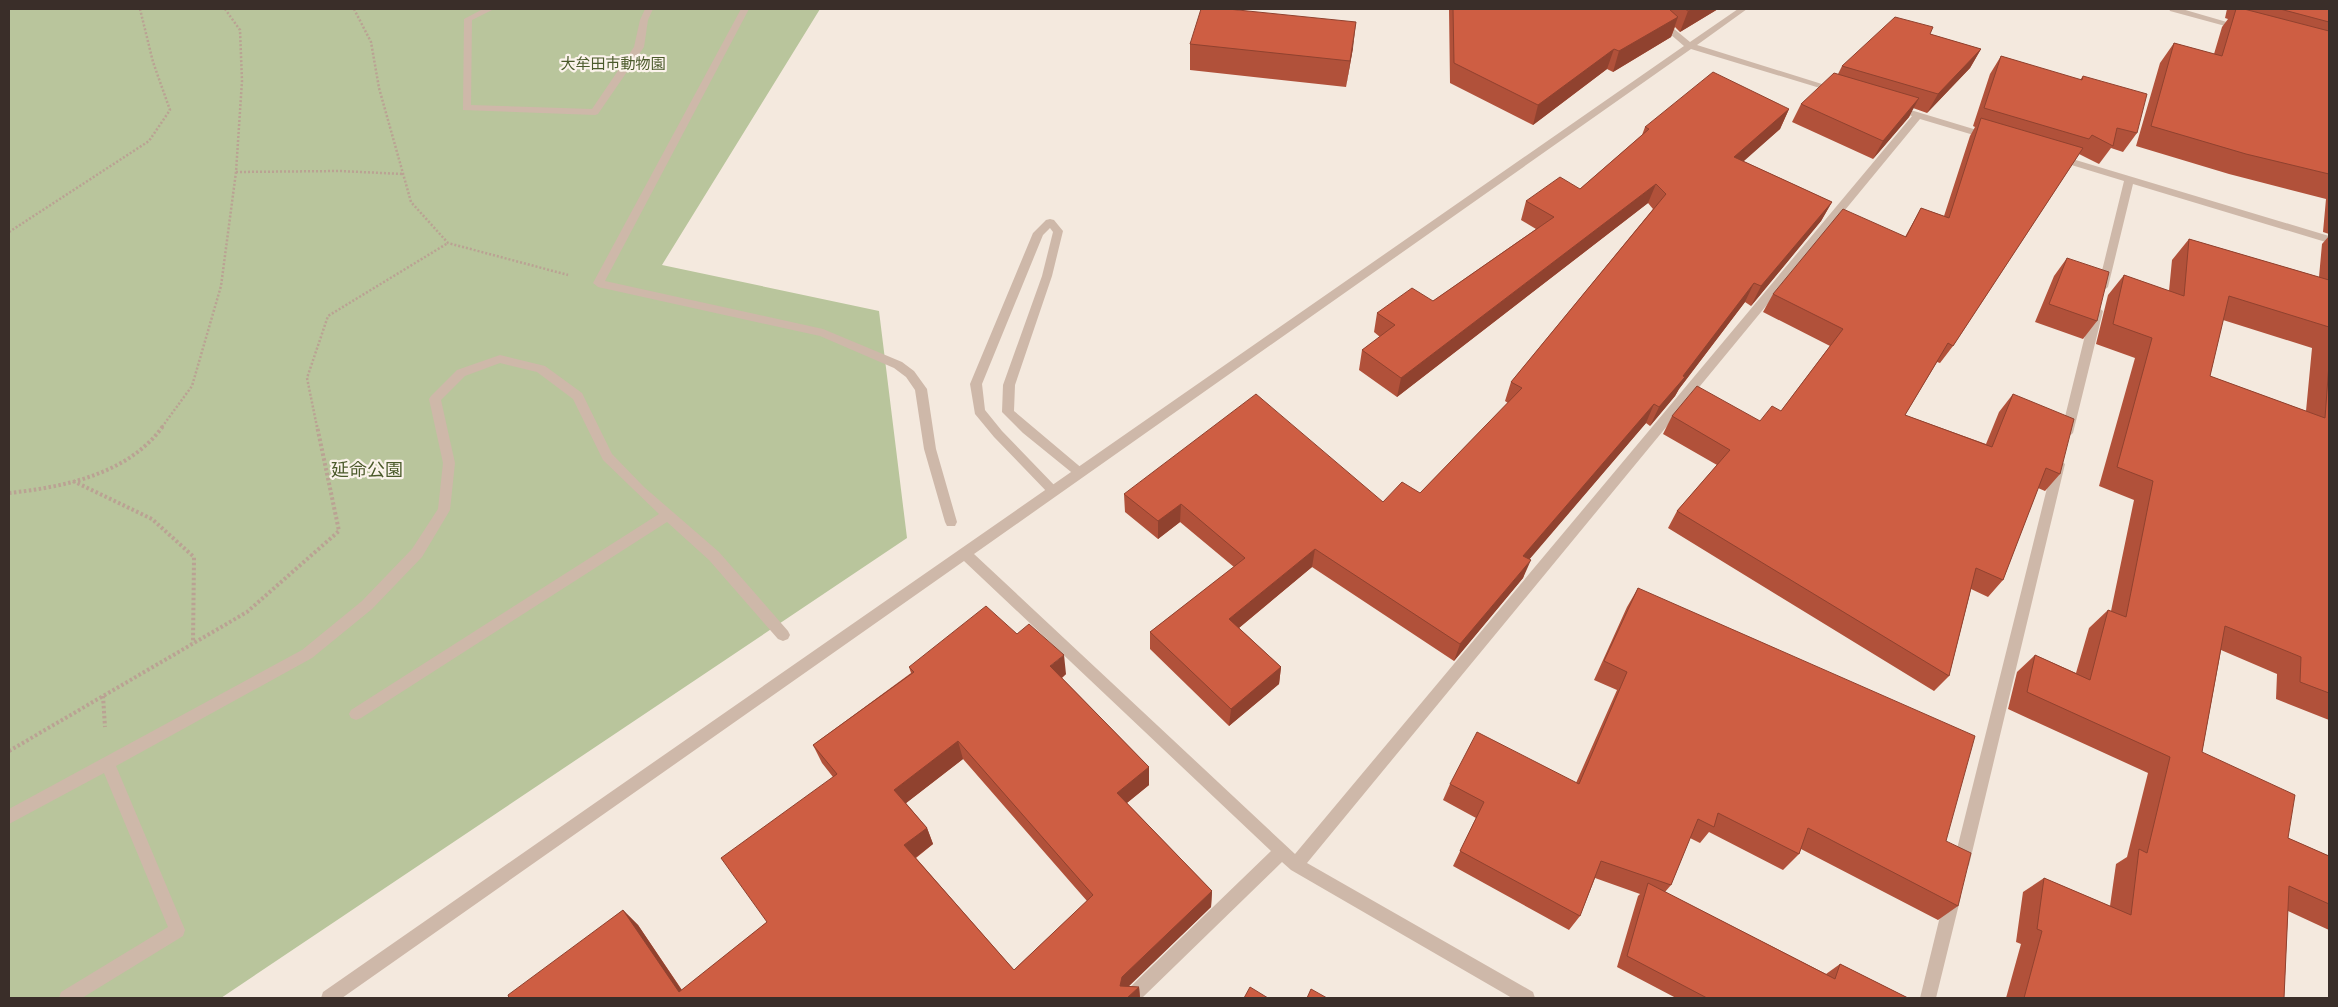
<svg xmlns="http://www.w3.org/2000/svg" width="2338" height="1007" font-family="Inter,'Noto Sans JP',sans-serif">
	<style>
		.green { fill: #b9c59c }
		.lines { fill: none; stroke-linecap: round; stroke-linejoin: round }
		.path-far1 { stroke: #baa293; stroke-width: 2.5; stroke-dasharray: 2 2; stroke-linecap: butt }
		.path { stroke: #baa293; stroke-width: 4; stroke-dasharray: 2.5 2.5; stroke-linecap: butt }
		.service { fill: #ceb8a9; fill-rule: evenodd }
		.minor { fill: #ceb8a9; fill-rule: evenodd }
		.wall { fill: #b1513a; fill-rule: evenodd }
		.shaded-wall { fill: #90422f }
		.building { fill: #ce5e43; stroke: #90422f; fill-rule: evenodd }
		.labels { text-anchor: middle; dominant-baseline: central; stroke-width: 4.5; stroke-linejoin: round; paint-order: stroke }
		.far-park-label { font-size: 15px; fill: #4b5a2b; stroke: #fbf3eb }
		.park-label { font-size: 18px; fill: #4b5a2b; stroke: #fbf3eb }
	</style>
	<rect width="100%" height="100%" fill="#f4e9de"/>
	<path class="green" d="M9,9H820L662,265L879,311L907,538L221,998H9Z"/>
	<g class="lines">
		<path class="path-far1" d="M354,9L371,42L379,88L411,202L448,243L568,275
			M236,172L340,171L403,174
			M9,232L149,141L170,110L153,62L140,9
			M162,427L192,386L221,286L236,172L242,81L240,30L225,9
			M317,427L307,378L328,316L448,243"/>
		<path class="path" d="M73,481L152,519L194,557L193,643
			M9,493C64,487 129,474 163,426
			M103,696L105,727
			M9,751L247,612L339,531L317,426"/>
		<path class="service" d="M483,9H494L472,20L471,105L592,109L634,47L640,20L645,9H653L648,20L644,47L598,114L595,115L463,110L464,19Z
			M741,9H749L605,281L823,329L902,362L914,371L927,389L936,449L957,522L955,526H947L945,522L924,449L915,390L906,377L894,368L820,336L598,287L593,283Z
			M1050,219L1054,220L1063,231L1052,276L1015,385L1014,411L1084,470L1086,473L1084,476H1076L1023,433L1002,412L1003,385L1042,276L1053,232L1050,228L1043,235L982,384L985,410L1002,431L1057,488L1059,491L1057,494H1049L994,437L975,414L970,384L1033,233L1046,220Z
			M500,355L545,366L582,393L612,454L644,487L719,552L788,631L790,635L788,639L783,641L778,639L709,560L667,522L361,718L356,720L351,718L349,714L351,710L659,514L603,460L573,399L537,372L500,363L465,376L441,400L455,463L450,510L422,557L372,609L312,658L116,766L185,930L183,936L82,998H59L61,992L168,927L104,773L9,824V809L302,650L362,601L412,549L438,509L443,463L429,399L431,396L457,370Z"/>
		<path class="minor" d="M1641,9H1650L1690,42L1738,9H1747L1697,45L1841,90L1836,93L1833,92L1691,49L974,554L1295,854L1912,116L1908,115V111H1914L1990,134V138L1987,139L1920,119L1307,863L1533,992L1535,998H1512L1291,870L1282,862L1142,998H1123L1125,992L1271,851L964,561L342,998H321L323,992L1684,46Z
			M2169,9H2182L2244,27L2240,30L2170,11Z
			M2059,155L2329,236V243L2133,184L2108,287L2103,291L2099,290L2098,287L2124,181L2055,160V156Z
			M2097,307L2103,311L2073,433L2067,438L2061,433L2091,311Z
			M2059,459L2065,464L1969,865L1966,870L1961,872L1956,870L1953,865L2053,464Z
			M1953,888L1958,891L1961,896L1936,998H1920L1945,896L1948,891Z"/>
	</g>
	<path class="wall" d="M1449,9H1718L1680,32L1675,27L1671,37L1613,72L1607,69L1533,125L1450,83Z
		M2227,9H2329V234L2323,232L2326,199L2229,174L2136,146L2160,63L2174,43L2214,54L2222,27L2228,19L2225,18Z
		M1930,34L1981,49L1970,68L1927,113L1913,108L1909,117L1873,159L1792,122L1801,104L1838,74L1842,66Z
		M1190,44L1353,48L1346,87L1190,70Z
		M2001,56L2080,80L2083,76L2137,133L2123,152L2111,148L2099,164L2079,154L1953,346L1940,363L1937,362L1905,415L1986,444L1999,412L2013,394L2060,474L2045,491L2038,488L2003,580L1988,597L1971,589L1949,676L1934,691L1668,528L1677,511L1717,465L1663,434L1672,416L1760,421L1781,411L1830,346L1763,312L1773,294L1905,237L1921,208L1944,216L1970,136L1975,127L1973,126L1990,74Z
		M1789,109L1780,129L1743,161L1832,202L1821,221L1751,306L1745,302L1679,389L1675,396L1650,426L1646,423L1529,559L1523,578L1454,661L1312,567L1239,628L1281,667L1279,684L1229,726L1150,649V632L1234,567L1180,522L1158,539L1125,512L1124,494L1383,502L1420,493L1508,403L1505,401L1511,382L1653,209L1648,203L1397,397L1359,370L1362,350L1380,337L1374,332L1377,313L1433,301L1536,229L1521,220L1526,201L1580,189L1642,135L1645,127Z
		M2329,236V720L2276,699L2277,674L2221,650L2202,752L2288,838L2329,856V930L2288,911L2284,998H2006L2021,944L2016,942L2023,892L2044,878L2110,906L2116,864L2127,857L2148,773L2008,709L2017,672L2035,655L2076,673L2089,628L2108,610L2111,611L2134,500L2099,486L2135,358L2096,344L2108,295L2124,275L2169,291L2172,260L2189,239L2319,277L2322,244ZM2223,320L2312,348L2306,411L2210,376Z
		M2067,258L2097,321L2083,339L2035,322L2054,276Z
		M1638,588L1946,841L1958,906L1938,920L1801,849L1799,854L1783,870L1709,832L1700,843L1690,838L1671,885L1665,892L1826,974L1840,964L1908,998H1676L1617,967L1638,896L1640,894L1595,878L1580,916L1569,930L1453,866L1476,818L1443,800L1450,784L1576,783L1617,690L1594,680L1627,607Z
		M909,667L1066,674L1062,678L1149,767V785L1127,803L1212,891L1211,907L1128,986L1139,987L1140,998H509L623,910L638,925L682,990L767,922L833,777L822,763L813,745L911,673ZM963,759L1087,901L1014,970L916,858L933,844L927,828L906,803Z"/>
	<path class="shaded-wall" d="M1692,9H1718L1680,32L1688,11Z
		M1678,17L1671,37L1613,72L1619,51Z
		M1356,22L1353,48L1346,87Z
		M1614,49L1607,69L1533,125L1538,105Z
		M1981,49L1970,68L1927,113L1938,94Z
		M1919,98L1909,117L1873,159L1883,141Z
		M1789,109L1780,129L1726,177L1734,157Z
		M1656,184L1648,203L1397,397L1401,378Z
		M1832,202L1821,221L1751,306L1761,286Z
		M1754,283L1745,302L1679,389L1675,396L1650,426L1659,407Z
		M1654,404L1646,423L1517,574L1523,556Z
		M1181,504L1180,522L1158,539V521Z
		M1315,549L1312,567L1228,637L1229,619Z
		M1531,560L1523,578L1454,661L1460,644Z
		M1064,655L1066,674L1053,685L1050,666Z
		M1281,667L1279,684L1229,726L1231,709Z
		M958,741L963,759L901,807L894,790Z
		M1149,767V785L1118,810L1117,793Z
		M927,828L933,844L911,861L904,845Z
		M1212,891L1211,907L1124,991L1120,986L1122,977Z
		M623,910L638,925L687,998L679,992Z
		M1139,987L1140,998H1127Z"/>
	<path class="building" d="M1201,9H1228L1356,22L1350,61L1190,44Z
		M1453,9H1669L1678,17L1619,51L1614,49L1538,105L1454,63Z
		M1685,9H1692L1688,11Z
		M2236,9H2244L2329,31V174L2246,154L2151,126L2174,43L2222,56Z
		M2280,9H2329V22Z
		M1895,17L1933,27L1930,34L1981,49L1938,94L1842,66Z
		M2001,56L2082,80L2083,76L2147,94L2137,133L2117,128L2113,146L2092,135L2089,139L1984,108Z
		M1713,72L1789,109L1734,157L1832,202L1761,286L1754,283L1683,376L1685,377L1659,407L1654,404L1523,556L1531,560L1460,644L1315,549L1229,619L1281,667L1231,709L1150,632L1245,558L1181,504L1158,521L1124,494L1256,394L1383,502L1402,482L1420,493L1522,388L1511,382L1666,194L1656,184L1401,378L1362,350L1395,325L1377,313L1412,288L1433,301L1554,217L1526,201L1560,177L1580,189L1649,129L1645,127Z
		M1834,73L1919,98L1883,141L1801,104Z
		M1981,118L2083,148L1953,346L1948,343L1905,415L1992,447L2013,394L2074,419L2060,474L2046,468L2003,580L1976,568L1949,676L1677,511L1730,450L1672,416L1697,386L1760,421L1772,406L1781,411L1843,329L1773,294L1843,209L1906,237L1921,208L1949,218Z
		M2189,239L2329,280V327L2229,296L2210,376L2325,418L2329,364V693L2300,682L2301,657L2225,626L2202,752L2295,795L2288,838L2329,856V904L2289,886L2284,998H2024L2042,931L2037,929L2044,878L2131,915L2139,849L2147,853L2170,757L2027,692L2035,655L2090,680L2108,610L2126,617L2153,481L2117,467L2152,338L2113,324L2124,275L2184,296Z
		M2067,258L2109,272L2097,321L2049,304Z
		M1638,588L1975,736L1946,841L1971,853L1958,906L1808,828L1799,854L1718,813L1714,827L1698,819L1671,885L1601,861L1580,916L1460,851L1484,802L1450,784L1477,732L1579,784L1627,672L1604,661Z
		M986,606L1017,634L1029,624L1064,655L1050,666L1149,767L1117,793L1212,891L1122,977L1120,986L1139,987L1127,998H509L508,995L623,910L679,992L767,922L721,858L837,774L813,745L914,672L909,667ZM958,741L1093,895L1014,970L904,845L927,828L894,790Z
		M1648,883L1835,979L1840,964L1908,998H1707L1627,956Z
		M1250,987L1268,998H1244Z
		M1311,989L1327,998H1307Z"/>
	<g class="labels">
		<g class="far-park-label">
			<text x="613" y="63">大牟田市動物園</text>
		</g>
		<g class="park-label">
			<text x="367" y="469">延命公園</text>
		</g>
	</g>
	<rect width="2338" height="1007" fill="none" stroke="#3a2e29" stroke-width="20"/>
</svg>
